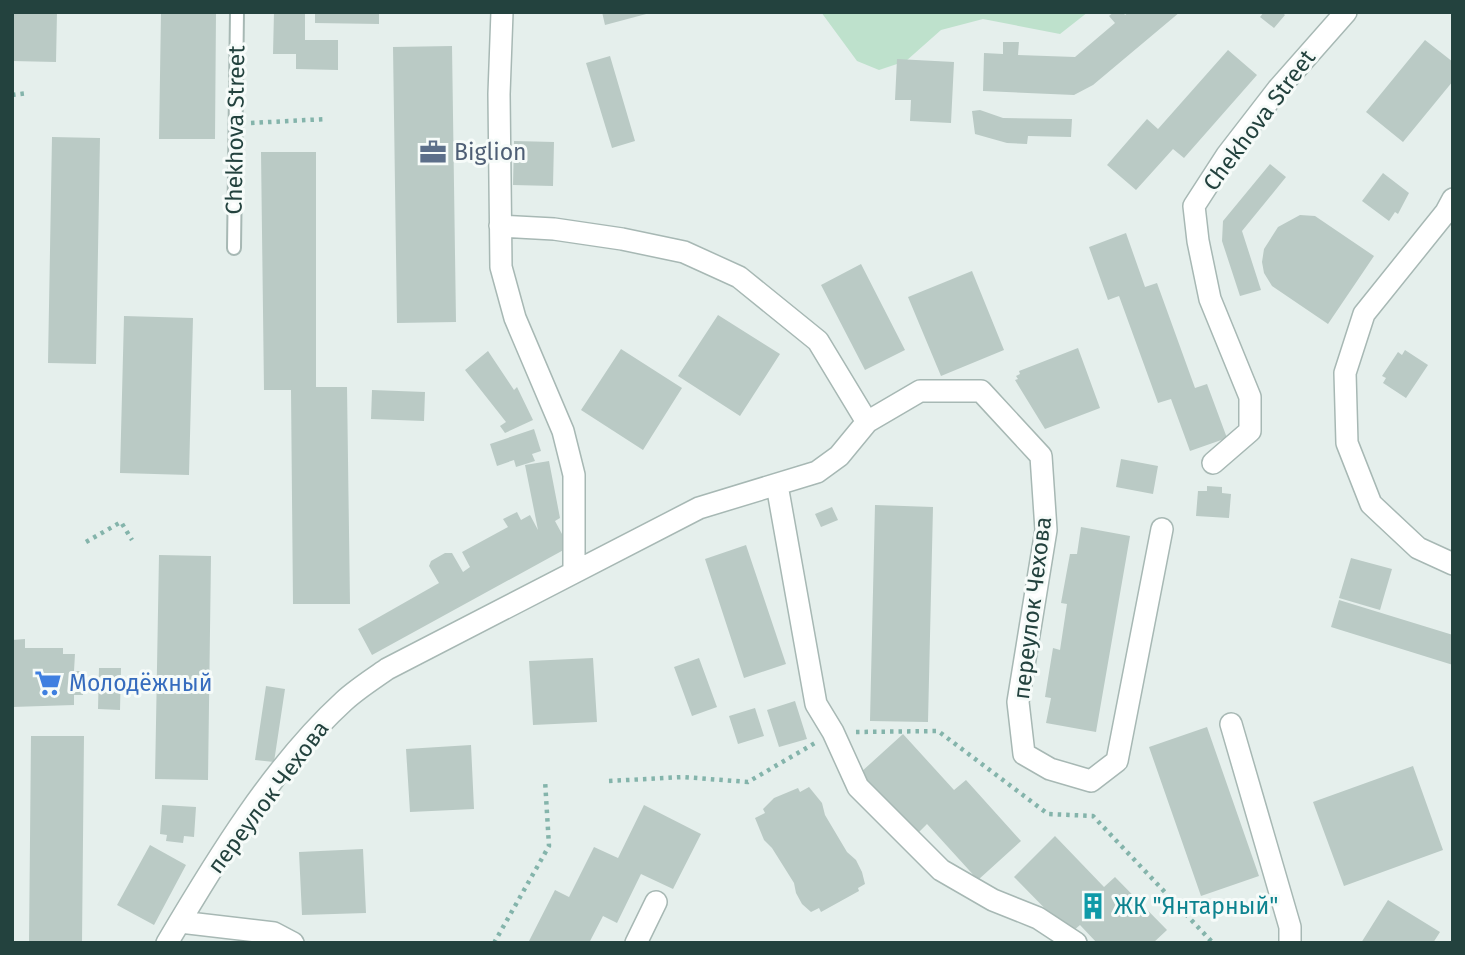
<svg xmlns="http://www.w3.org/2000/svg" width="1465" height="955" font-family="'Fira Sans',sans-serif">
	<style>
		.green { fill: #bee1cc }
		.building { fill: #bacac5 }
		.lines { fill: none; stroke-linecap: round; stroke-linejoin: round }
		.service-casing { stroke: #a7b8b4; stroke-width: 16 }
		.minor-casing { stroke: #a7b8b4; stroke-width: 24 }
		.path { stroke: #84b4ab; stroke-width: 4.5; stroke-dasharray: 3.5 5; stroke-linecap: butt }
		.service { stroke: #fff; stroke-width: 12 }
		.minor { stroke: #fff; stroke-width: 21 }
		.labels { text-anchor: middle; dominant-baseline: central; stroke-width: 6; stroke-linejoin: round; paint-order: stroke }
		.street-label { font-size: 23px; fill: #23423e; stroke: #f6fbf9 }
		.service-label { font-size: 23px; fill: #4e5e75; stroke: #f6fbf9; text-anchor: start }
		.shop-label { font-size: 23px; fill: #366cbe; stroke: #f6fbf9; text-anchor: start }
		.culture-label { font-size: 23px; fill: #0d838f; stroke: #f6fbf9; text-anchor: start }
	</style>
	<rect width="100%" height="100%" fill="#e5efec"/>
	<path class="green" d="M821,12H1088L1060,34L983,19L941,30L906,61L879,70L857,61Z"/>
	<path class="building" d="M12,12H57L56,62L12,61Z
		M161,12H216L215,139H159Z
		M274,12H305V40H338V70L296,69V54H273Z
		M315,12H379V24L315,23Z
		M602,12H650V13L605,25Z
		M1114,12H1123L1125,15L1129,12H1180L1093,85L1074,95L983,91L984,53L1003,54V42H1019L1018,55L1075,57L1115,23L1109,16Z
		M1264,12H1282L1285,15L1274,28L1260,17Z
		M1425,40L1453,62V81L1403,142L1366,112Z
		M452,46L456,322L397,323L393,47Z
		M1228,50L1257,75L1184,158L1173,149L1136,190L1107,165L1147,119L1158,129Z
		M610,56L635,141L612,148L586,63Z
		M897,59L954,62L951,123L910,121L911,100H895Z
		M980,110L1003,118L1072,119L1071,137L1028,136L1027,144L1007,143L975,134L972,111Z
		M52,137L100,138L96,364L48,363Z
		M514,141L554,142L553,186L513,185Z
		M261,152H316V387H347L350,604H293L291,390H264Z
		M1270,164L1286,177L1242,231L1261,290L1240,296L1222,241L1223,221Z
		M1383,173L1409,193L1398,214L1395,212L1389,221L1362,201Z
		M1300,215L1315,216L1374,256L1328,324L1272,286L1264,273L1262,262L1264,249L1278,227Z
		M1126,233L1145,287L1157,283L1195,388L1207,384L1227,438L1190,451L1171,399L1158,403L1119,296L1108,300L1089,247Z
		M861,264L905,350L865,370L821,285Z
		M972,271L1004,350L941,376L908,297Z
		M718,315L780,354L740,416L678,376Z
		M124,316L193,318L189,475L120,473Z
		M1078,348L1100,408L1045,429L1015,380L1018,379L1016,376L1020,374L1019,371Z
		M621,349L682,388L643,450L581,410Z
		M1405,350L1428,365L1406,398L1383,383L1386,378L1382,376L1398,352L1402,355Z
		M488,351L514,390L517,387L533,420L505,433L500,426L506,422L465,370Z
		M372,390L425,392L424,421L371,419Z
		M534,429L541,451L532,454L535,461L516,467L514,460L497,466L490,444Z
		M1121,459L1158,466L1153,494L1116,487Z
		M549,461L560,518L555,521L569,547L372,655L358,629L439,583L429,566L431,561L445,553H452L463,572L470,567L462,552L508,527L503,519L517,512L521,520L530,515L538,530L525,465Z
		M1207,486L1222,487V493L1231,494L1229,518L1196,516L1198,491H1207Z
		M875,505L933,507L928,722L870,721Z
		M832,507L838,520L821,527L815,514Z
		M1081,527L1130,536L1096,732L1046,723L1051,698L1045,697L1053,648L1060,650L1067,604L1061,603L1070,554H1077Z
		M746,545L786,664L744,678L705,559Z
		M159,555L211,556L208,780L155,779Z
		M1351,558L1392,569L1380,610L1339,598Z
		M1339,600L1453,635V665L1331,627Z
		M25,639V648H63V654H75L74,671H82L83,695H74V705L12,707V640Z
		M593,658L597,722L533,725L529,661Z
		M699,658L717,707L692,716L674,667Z
		M99,668H121L120,710L98,709Z
		M266,686L285,689L274,762L255,760Z
		M795,701L807,739L779,747L767,710Z
		M755,708L764,736L738,744L729,716Z
		M1207,727L1259,876L1201,896L1149,747Z
		M903,734L954,790L966,780L1021,841L978,880L927,824L916,835L860,773Z
		M31,736H84L82,943H29Z
		M471,745L474,809L410,812L406,749Z
		M1413,766L1443,850L1344,886L1313,802Z
		M809,787L822,803L825,815L847,852L856,860L862,872L865,884L858,888L859,891L821,912L819,908L811,912L802,904L796,893L794,883L772,848L764,840L755,818L765,813L763,809L774,798L798,788L800,792Z
		M162,805L196,807L194,837L184,836L183,843L166,841L167,835L160,834Z
		M644,805L701,834L673,889L641,874L617,923L603,916L589,943H528L555,890L569,897L594,847L618,858Z
		M1055,836L1104,887L1115,877L1167,930L1153,943H1097L1080,925L1073,931L1066,930L1014,877Z
		M150,845L186,865L154,925L117,905Z
		M363,849L366,913L302,915L299,852Z
		M1388,900L1440,932L1433,943H1361Z"/>
	<g class="lines">
		<defs>
			<path id="service" d="M234,248L237,12"/>
			<path id="minor" d="M502,12L499,94L501,267L515,318L563,431L574,475V572
				M1453,199L1446,212L1364,314L1345,373L1347,443L1371,504L1418,548L1453,564
				M500,226L554,229L622,239L684,252L739,277L818,341L867,422
				M1213,463L1250,431V397L1210,299L1198,241L1194,206L1227,155L1278,89L1346,12
				M777,485L816,704L833,732L858,787L941,870L993,900L1038,918L1076,943
				M1231,724L1290,927V943
				M180,922L274,933L293,943
				M167,943C216,860 273,766 344,701C357,689 373,679 387,669L699,508L817,472L839,456L867,422L920,391H981L1041,456L1046,530L1018,702L1024,754L1050,769L1091,781L1117,761L1162,529
				M636,943L656,902"/>
		</defs>
		<use href="#service" class="service-casing"/>
		<use href="#minor" class="minor-casing"/>
		<path class="path" d="M12,95L28,93
			M251,123L326,119
			M86,542L121,522L132,540
			M856,732L938,731L1048,814L1093,816L1213,943
			M609,781L683,777L748,782L815,743
			M494,943L549,846L545,780"/>
		<use href="#service" class="service"/>
		<use href="#minor" class="minor"/>
	</g>
	<defs>
		<symbol id="office-bare" viewBox="-9 -9 18 18"><path d="M-6-3h4V-5.5h4V-3h4V5H-6ZM-1-4.5V-3h2v-1.5ZM-6 0V1H6V0Z" fill="#5c6f8a" stroke="#f6fbf9" stroke-width="2.5" paint-order="stroke"/></symbol>
		<symbol id="supermarket-bare" viewBox="-9 -9 18 18"><path d="M-6-5.5h2.5l.6 2H6L4.5 2H-2.5L-4.4-4H-6ZM-1.5 3.2a1.3 1.3 0 1 0 .1 0ZM3 3.2a1.3 1.3 0 1 0 .1 0Z" fill="#3f7fe0" stroke="#f6fbf9" stroke-width="2.5" paint-order="stroke"/></symbol>
		<symbol id="building-bare" viewBox="-9 -9 18 18"><path d="M-4-6H4V6H1V3H-1V6H-4ZM-2.5-4.3h1.7v1.8h-1.7ZM.8-4.3h1.7v1.8H.8ZM-2.5-1h1.7V.8h-1.7ZM.8-1h1.7V.8H.8Z" fill="#0f9aa8" stroke="#f6fbf9" stroke-width="2.5" paint-order="stroke"/></symbol>
	</defs>
	<g fill-rule="evenodd">
		<use href="#office-bare" x="414" y="133" width="38" height="38"/>
		<use href="#supermarket-bare" x="29" y="664" width="38" height="38"/>
		<use href="#building-bare" x="1074" y="887" width="38" height="38"/>
	</g>
	<g class="labels">
		<g class="street-label">
			<text transform="translate(1259 120) rotate(-53)">Chekhova Street</text>
			<text transform="translate(235 130) rotate(-89)">Chekhova Street</text>
			<text transform="translate(1032 608) rotate(-83)">переулок Чехова</text>
			<text transform="translate(268 797) rotate(-53)">переулок Чехова</text>
		</g>
		<g class="service-label">
			<text x="454" y="152">Biglion</text>
		</g>
		<g class="shop-label">
			<text x="69" y="683">Молодёжный</text>
		</g>
		<g class="culture-label">
			<text x="1114" y="906">ЖК "Янтарный"</text>
		</g>
	</g>
	<rect width="1465" height="955" fill="none" stroke="#23423e" stroke-width="28"/>
</svg>
